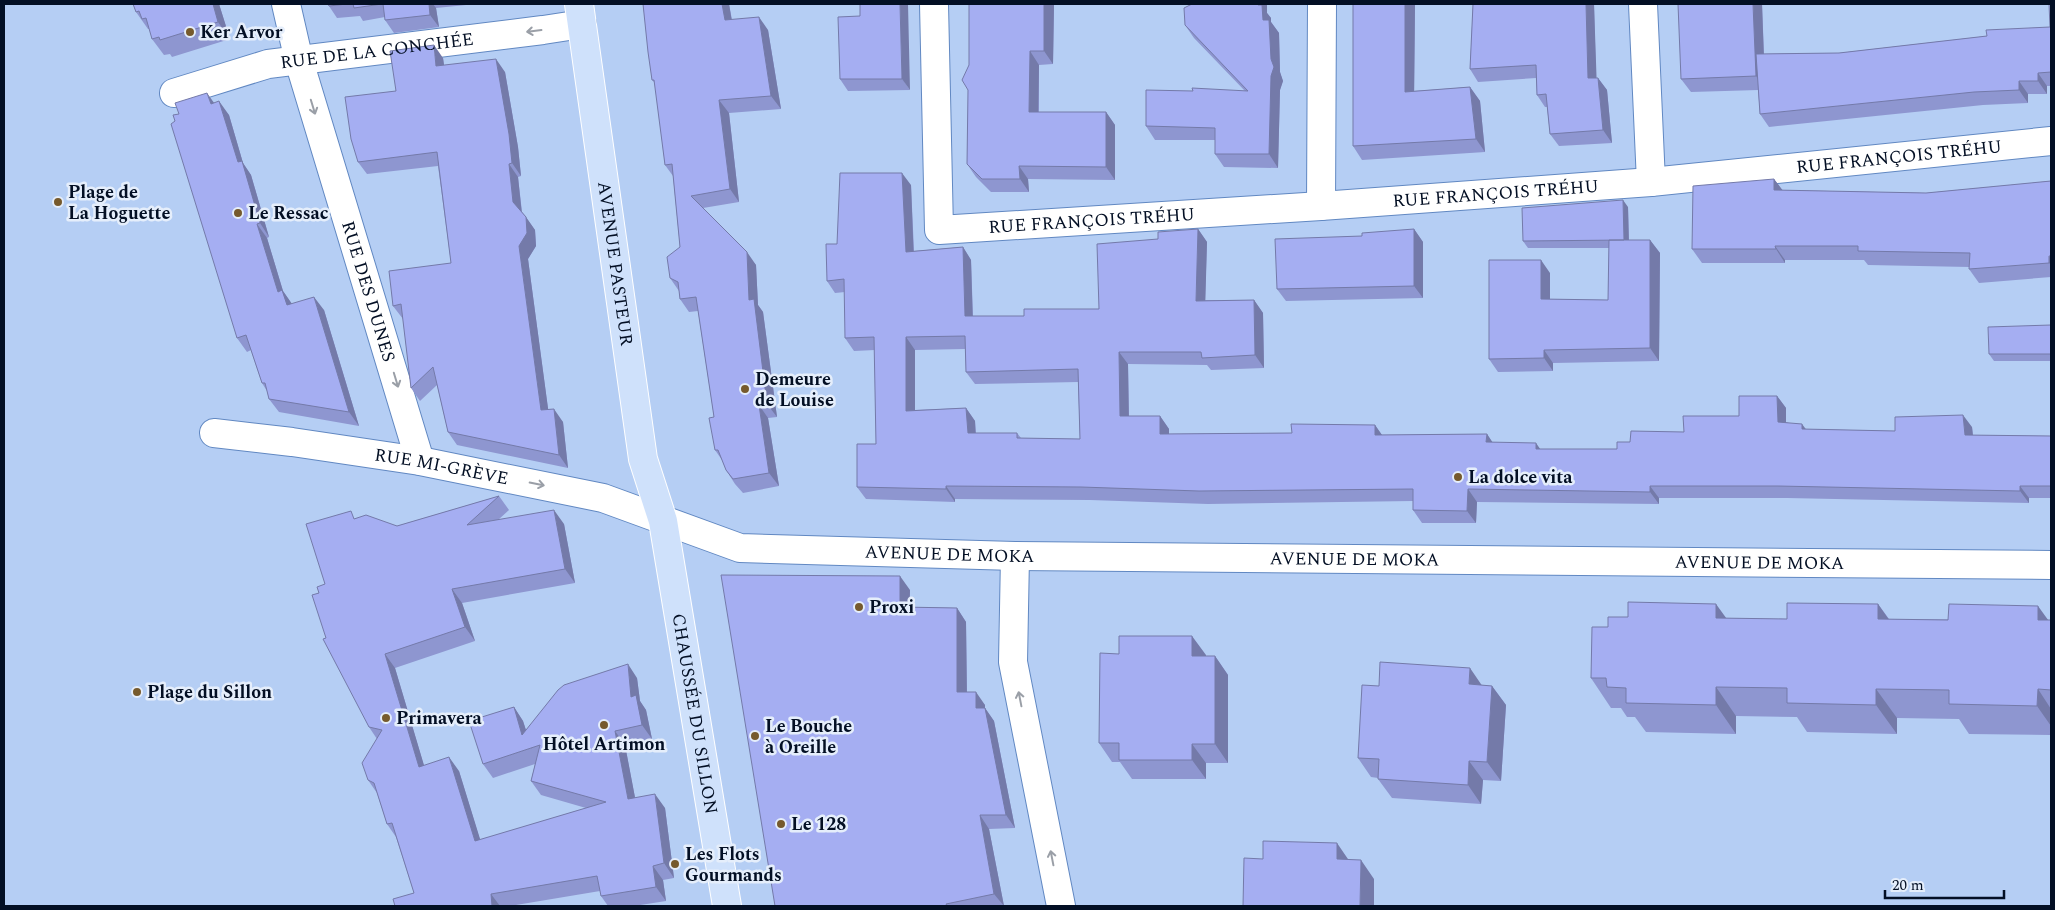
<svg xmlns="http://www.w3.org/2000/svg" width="2055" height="910" font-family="Spectral,serif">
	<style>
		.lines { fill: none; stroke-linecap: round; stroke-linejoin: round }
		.minor-casing { stroke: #6188c2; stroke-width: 30 }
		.major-casing { stroke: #fff; stroke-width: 30 }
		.minor { stroke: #fff; stroke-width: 28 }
		.major { stroke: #cfe1fb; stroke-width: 28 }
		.wall { fill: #8e96d0; fill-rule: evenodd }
		.shaded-wall { fill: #747aa9 }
		.building { fill: #a5aef2; stroke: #747aa9; fill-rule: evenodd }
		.oneway { stroke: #9a9fa7 }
		.poi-dot { fill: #765a2d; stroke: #e5eefb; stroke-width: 2 }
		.labels { text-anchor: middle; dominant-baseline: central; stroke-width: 5; stroke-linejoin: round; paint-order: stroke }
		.poi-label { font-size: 18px; font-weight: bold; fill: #030f24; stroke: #e5eefb; text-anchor: start }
		.street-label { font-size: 18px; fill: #030f24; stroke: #e5eefb }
	</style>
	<rect width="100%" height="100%" fill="#b5cef4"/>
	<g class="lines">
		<defs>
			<g id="minor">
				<path id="s1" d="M286,4L299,61L420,461"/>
				<path id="s2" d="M934,4L939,230L1321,206L1651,182L2051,141"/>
				<path d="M1643,4L1651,182"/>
				<path id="s3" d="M174,93L268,64L543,30L582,24"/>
				<path d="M1321,206L1322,4"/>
				<path id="s4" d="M214,433L292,442L420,461L603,498L740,548L1015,556L2051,565"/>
				<path d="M1015,556L1013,662L1061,906"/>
			</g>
			<g id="major">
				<path id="s5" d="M579,4L643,459L663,521L727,906"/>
			</g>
		</defs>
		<use href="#minor" class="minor-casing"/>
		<use href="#major" class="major-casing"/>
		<use href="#minor" class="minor"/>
		<use href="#major" class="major"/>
	</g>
	<path class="wall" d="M133,4H219L230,39L172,57L170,54L164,55L152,39L150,30L149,29H148L136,12Z
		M328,4H466V5L436,8L439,27L394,33L385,20V17L363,21L360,16L337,18L329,6Z
		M643,4H729L732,20L768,30L781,109L729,113L739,202L703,208L756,265L758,305L763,312L777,417L768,418L779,486L743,493L735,484L726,470L722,460L715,450L714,417L698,311L689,312L680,299L679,291L670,278L680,247L673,176L665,165L655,83L652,80Z
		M969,4H1053L1054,5L1053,64L1039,65V112H1106L1115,125V180L1028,179L1029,192H991L976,177L967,164L969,65Z
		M1192,4H1267V13L1271,18V22L1279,33L1280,72L1283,81L1280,90L1278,168L1224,167L1215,154V140H1155L1146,126L1245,91L1194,38L1185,25Z
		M1353,4H1414L1415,5L1414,91L1470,87L1480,101L1485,152L1362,160L1353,146Z
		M1473,4H1594L1596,78H1598L1607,90L1612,143L1559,146L1550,134L1547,107H1545L1537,95L1536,78L1478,82L1470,69Z
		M1762,4L1764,54L1839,53L1987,36L2050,27L2051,4V86H2047V94H2028V103L1983,105L1769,127L1760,114L1758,90L1691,92L1681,79Z
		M860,16L910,90L848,91L840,79Z
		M443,58L444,65L505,72L518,147L521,176L518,177L522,212L535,230L536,246L528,259L548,409L563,422L568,468L457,445L448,432L437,385L420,401L411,388L403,319L393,306L451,263L438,166L367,174L358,162L396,91Z
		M214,103L229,115L243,163L251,175L269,237L267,238L283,291L292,304L324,310L359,426L279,412L269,399L267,391L262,383L251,350L247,352L237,338Z
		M1774,179L1782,190L1926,193L2051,181V277L1979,283L1969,269L1970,267L1868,265L1864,260H1785V263H1702L1692,249Z
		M911,185L914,251L963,247L971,260L973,316H1024L1099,309L1158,239L1198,229L1207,242L1205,300H1254L1263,313L1264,368L1211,370L1207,365L1128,364L1129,416H1160L1169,429V434L1292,433L1375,425L1382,435L1487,434L1492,442L1540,449H1617L1630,442L1684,432L1739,416L1777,396L1786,408V422L1806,429L1895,431L1972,427L1973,435L2051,436V498H2029V503L1787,498H1659V504L1477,502L1476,523H1422L1413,510V501L1208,504L1090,500L955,499V502L866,499L857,487L876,444L875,350L854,351L845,338V292L835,293L827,281L837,244ZM965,349L966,372L975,384L1078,382L1080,439L1021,438L1017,433H976L975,421L966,408L915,410V350Z
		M1628,207L1629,240H1650L1660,253L1659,361L1553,363V371L1498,372L1489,359L1550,273V299L1608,300L1609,248H1528L1523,241Z
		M1414,229L1423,242V298L1286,301L1277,289L1362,236Z
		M2051,325V361H1994L1989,354Z
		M499,496L509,510L498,520L564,524L575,583L462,603L475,641L395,668L424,766L459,771L480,840L586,808L541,795L531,781L535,764L493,778L483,764L514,707L523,721L526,730L637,678L640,701L646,710L652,739L625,745L635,798L665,808L674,878L663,880L666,901L634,906H608L601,896L600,891L510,906H395L414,893L396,837L387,824L377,793L368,780L377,739L369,727L326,638L319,593L325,584L356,518L397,526Z
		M910,590L909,607L957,608L966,622L967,692L985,705V708L994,721L1015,828L989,829L1004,906H775Z
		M1878,604L1889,619L2051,620V735L1969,734L1959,719L1897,718V734L1807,732L1797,717L1736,716V734L1646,732L1635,717H1627L1621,708H1611L1591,678L1608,627L1726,618L1787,619Z
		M1206,655V656H1215L1228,675V763H1206V779H1132L1120,762H1112L1099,743Z
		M1482,685L1492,686L1506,705L1501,781L1483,780L1481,804L1392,798L1378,779V778L1371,777L1358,758L1379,686Z"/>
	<path class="shaded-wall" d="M213,4H219L230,39L218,22Z
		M429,4H433L436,8L439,27L430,15Z
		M722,4H729L734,34L725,20Z
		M900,4H908L910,90L902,79Z
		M1044,4H1053L1054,5L1053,64L1044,51Z
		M1258,4H1267V13L1271,18V22L1279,33L1280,72L1283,81L1280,90L1278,168L1269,154L1271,59L1263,20Z
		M1405,4H1414L1415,5L1414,106L1405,92Z
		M1586,4H1594L1597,91L1588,78Z
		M1753,4H1762L1765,90L1756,76Z
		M759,17L768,30L781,109L771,96Z
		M434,45L443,58L446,79L436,66Z
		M1030,51L1039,65L1038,125L1029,112Z
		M496,59L505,72L518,147L521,176L512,163Z
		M2038,73L2047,86V94L2038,81Z
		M1598,78L1607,90L1612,143L1603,130Z
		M2019,81L2028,94V103L2019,90Z
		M1470,87L1480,101L1485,152L1476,139Z
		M207,93L217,107L211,104Z
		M719,100L729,113L739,202L730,189Z
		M219,101L229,115L243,163L251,175L269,237L260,223L238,162Z
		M1106,112L1115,125V180L1106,167Z
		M509,164L518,177L522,215L513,202Z
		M1019,166L1028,179L1029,192L1020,179Z
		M902,173L911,185L914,264L906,252Z
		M1774,179L1784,192L1774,190Z
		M1623,200L1628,207L1629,248L1624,241Z
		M526,217L535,230L536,246L528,259L550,423L541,410L519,246Z
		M257,224L267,238L283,291L292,304L297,319L278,292Z
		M1198,229L1207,242L1205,313L1196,301Z
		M1414,229L1423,242V298L1414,286Z
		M1650,240L1660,253L1659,361L1650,348Z
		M1775,246L1785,260V263L1776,249Z
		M963,247L971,260L973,329L965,316Z
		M747,252L756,265L758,305L763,312L777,417L767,404L749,300Z
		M2049,256L2051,259V265L2049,263Z
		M1541,260L1550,273V312L1541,299Z
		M314,297L324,310L359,426L349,412Z
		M1254,300L1263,313L1264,368L1255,355Z
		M906,337L915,350V423L906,411Z
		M1544,350L1553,363V371L1544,358Z
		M1119,352L1128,364L1129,429L1120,416Z
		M1777,396L1786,408V434L1778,422Z
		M759,405L768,418L779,486L769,473Z
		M966,408L975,421L976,446L968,433Z
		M554,409L563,422L568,468L559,455Z
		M1963,415L1972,427L1974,447L1965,435Z
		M1160,416L1169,429V446L1160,434Z
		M1802,424L1811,436L1802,429Z
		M1375,425L1384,438L1375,435Z
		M1487,434L1495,446L1486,442Z
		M1536,443L1545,456L1536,449Z
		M946,486L955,499V502L946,489Z
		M1650,486L1659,498V504L1650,492Z
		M2020,486L2029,498V503L2020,491Z
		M1468,489L1477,502L1476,523L1467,511Z
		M554,510L564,524L575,583L565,569Z
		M900,576L910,590L909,620L900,607Z
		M452,589L462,603L475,641L465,627Z
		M1716,604L1737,633L1716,618Z
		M1878,604L1899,634L1878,619Z
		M2038,606L2051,624L2038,620Z
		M957,608L966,622L967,705L957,692Z
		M1192,636L1206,655V675L1192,656Z
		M385,654L395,668L429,782L419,767Z
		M1215,656L1228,675V763L1215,744Z
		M628,664L637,678L640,701L646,710L652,739L642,725L631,697Z
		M1470,668L1483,687L1469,684Z
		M1492,686L1506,705L1501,781L1487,762Z
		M1716,687L1736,716V734L1716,705Z
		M1876,689L1897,718V734L1876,705Z
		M2038,689L2051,709V726L2037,706Z
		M976,692L985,705V708L994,721L1015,828L1006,815L976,708Z
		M514,707L523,721L532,749L522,735Z
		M615,731L625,745L638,813L628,799Z
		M1192,744L1206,763V779L1192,760Z
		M449,757L459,771L485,855L475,841Z
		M1469,761L1483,780L1481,804L1468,785Z
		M655,794L665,808L674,878L664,863Z
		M980,815L989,829L1004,906L994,894Z
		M1337,843L1350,862L1337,859Z
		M1361,860L1374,879V906H1360Z
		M653,866L663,880L666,901L656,887Z
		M491,894L500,906H492Z"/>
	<path class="building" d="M133,4H213L218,22L160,40L159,37L152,39L146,18L142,19L139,11L136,12Z
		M328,4H347L329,6Z
		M353,4H382L354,8Z
		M383,4H429L430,15L385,20Z
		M643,4H722L725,20L759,17L771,96L719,100L730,189L691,196L747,252L749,300L754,299L767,404L759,405L769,473L733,479L726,470L718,450H715L709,418L714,417L696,297L680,299L678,282L670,278L667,257L680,247L672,164L665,165L654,80H652L648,52Z
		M860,4H900L902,79H840L838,17L860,16Z
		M969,4H1044V51H1030L1029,112H1106V167L1019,166L1020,179H982L967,164L968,90L962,80L969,65Z
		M1192,4H1258V5H1262L1263,20H1269L1271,59L1274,67L1271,76L1269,154H1215V128L1146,126V90L1193,91L1192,88L1248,91L1185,25L1184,8Z
		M1353,4H1405V92L1470,87L1476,139L1353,146Z
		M1473,4H1586L1588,78H1598L1603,130L1550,134L1546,94L1537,95L1536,65L1470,69Z
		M1678,4H1753L1756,76L1681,79Z
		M2049,4H2051V72L2038,73V81H2019V90L1974,92L1760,114L1756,54L1839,53L1987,36L1986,30L2050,27Z
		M434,45L436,66L496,59L509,134L512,163L509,164L513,202L526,217L527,233L519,246L541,410L554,409L559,455L448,432L433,367L411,388L401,304L393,306L389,271L451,263L437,152L358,162L351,139L345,97L396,91L390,51Z
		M207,93L211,104L219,101L238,162L242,161L260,223L257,224L278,292L282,290L287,305L314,297L349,412L269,399L265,383H262L246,335L237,338L171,124L175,121L173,115L179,114L175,103Z
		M840,173H902L906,252L963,247L965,316H1024V309H1099L1097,244L1158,239V232L1198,229L1196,301L1254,300L1255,355L1202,358L1201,352H1119L1120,416H1160V434L1292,433L1291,424L1375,425V435L1487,434L1486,442L1536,443V449H1617V442H1630L1631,431L1684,432L1683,416H1739V396H1777L1778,422L1802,424V429L1895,431V417L1963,415L1965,435L2051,436V486H2020V491L1778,486H1650V492L1468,489L1467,511L1413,510V489L1199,491L1081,487L946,486V489L857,487V444H876L874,337L845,338L844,279L827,281L826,244H837ZM965,336L966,372L1078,369L1080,439L1017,438V433H968L966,408L906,411V337Z
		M1774,179V190L1926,193L2051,181V256H2049V263L1969,269L1970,253L1858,251V246H1775L1776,249H1692L1693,186Z
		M1623,200L1624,240L1523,241L1522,208Z
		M1414,229V286L1277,289L1275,239L1362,236V233Z
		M1609,240H1650V348L1544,350V358L1489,359V260H1541V299L1608,300Z
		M2051,325V354H1989L1988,327Z
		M499,496L467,525L554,510L565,569L452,589L465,627L385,654L419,767L449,757L475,841L606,802L531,781L540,745L483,764L469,721L514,707L522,735L558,690L564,685L628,664L631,697L636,695L642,725L615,731L628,799L655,794L664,863L653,866L656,887L601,896L597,876L491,894L492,906H395L393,899L414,893L392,823L387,824L374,783L368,780L362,763L382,730L369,727L323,639L326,638L312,595L319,593L317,587L325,584L306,524L351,511L354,519L366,515L397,526Z
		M721,575L900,576V607L957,608V692H976V708H985L1006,815H980L994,894L946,904L947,906H775Z
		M1628,602L1716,604V618L1787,619V603L1878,604V619L1948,620L1949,604L2038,606V620H2051V690L2038,689L2037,706L1949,704V690L1876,689V705L1787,703V688L1716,687V705L1626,703V688L1607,687L1606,678H1591L1592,627H1608V617H1628Z
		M1119,636H1192V656H1215V744H1192V760H1119V743H1099L1100,653L1119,654Z
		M1380,662L1470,668L1469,684L1492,686L1487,762L1469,761L1468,785L1378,779L1379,759L1358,758L1362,685L1379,686Z
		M1263,841L1337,843V859L1361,860L1360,906H1243L1244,858L1263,859Z"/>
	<defs><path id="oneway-shaft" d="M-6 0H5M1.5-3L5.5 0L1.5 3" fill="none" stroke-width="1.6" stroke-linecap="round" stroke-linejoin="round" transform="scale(1.25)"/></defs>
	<g class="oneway">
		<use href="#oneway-shaft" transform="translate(534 31) rotate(173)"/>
		<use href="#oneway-shaft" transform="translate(313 107) rotate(73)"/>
		<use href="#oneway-shaft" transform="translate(396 380) rotate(73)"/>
		<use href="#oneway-shaft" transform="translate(537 484) rotate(11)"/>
		<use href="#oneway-shaft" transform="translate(1020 699) rotate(-101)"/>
		<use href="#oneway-shaft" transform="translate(1052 858) rotate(-101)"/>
	</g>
	<g class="poi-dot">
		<circle cx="190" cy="32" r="5"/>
		<circle cx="58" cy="202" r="5"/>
		<circle cx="238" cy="213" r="5"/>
		<circle cx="745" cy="389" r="5"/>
		<circle cx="1458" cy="477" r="5"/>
		<circle cx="859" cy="607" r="5"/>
		<circle cx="137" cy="692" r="5"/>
		<circle cx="386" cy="718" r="5"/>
		<circle cx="604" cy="725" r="5"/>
		<circle cx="755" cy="736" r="5"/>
		<circle cx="781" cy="824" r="5"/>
		<circle cx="675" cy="864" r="5"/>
	</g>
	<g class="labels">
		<g class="poi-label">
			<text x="200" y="32">Ker Arvor</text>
			<text x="68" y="192">Plage de<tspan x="68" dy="21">La Hoguette</tspan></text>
			<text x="248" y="213">Le Ressac</text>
			<text x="755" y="379">Demeure<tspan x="755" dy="21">de Louise</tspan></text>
			<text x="1468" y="477">La dolce vita</text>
			<text x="869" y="607">Proxi</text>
			<text x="147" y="692">Plage du Sillon</text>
			<text x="396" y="718">Primavera</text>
			<text x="765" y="726">Le Bouche<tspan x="765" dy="21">à Oreille</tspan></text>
			<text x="604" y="744" text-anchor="middle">Hôtel Artimon</text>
			<text x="791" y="824">Le 128</text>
			<text x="685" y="854">Les Flots<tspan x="685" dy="21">Gourmands</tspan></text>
		</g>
		<g class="street-label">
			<text stroke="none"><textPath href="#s3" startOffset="208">RUE DE LA CONCHÉE</textPath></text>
			<text stroke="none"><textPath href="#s2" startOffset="1189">RUE FRANÇOIS TRÉHU</textPath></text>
			<text stroke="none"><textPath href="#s2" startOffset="784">RUE FRANÇOIS TRÉHU</textPath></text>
			<text stroke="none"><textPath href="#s2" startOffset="379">RUE FRANÇOIS TRÉHU</textPath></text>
			<text stroke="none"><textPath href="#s5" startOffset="262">AVENUE PASTEUR</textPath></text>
			<text stroke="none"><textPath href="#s1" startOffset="299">RUE DES DUNES</textPath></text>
			<text stroke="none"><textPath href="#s4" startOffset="230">RUE MI-GRÈVE</textPath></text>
			<text stroke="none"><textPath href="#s4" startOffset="750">AVENUE DE MOKA</textPath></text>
			<text stroke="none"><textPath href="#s4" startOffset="1155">AVENUE DE MOKA</textPath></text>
			<text stroke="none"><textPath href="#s4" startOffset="1560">AVENUE DE MOKA</textPath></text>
			<text stroke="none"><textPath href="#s5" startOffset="720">CHAUSSÉE DU SILLON</textPath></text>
		</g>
	</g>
	<rect width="2055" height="910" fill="none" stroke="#030f24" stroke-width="10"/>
	<path d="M1885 890v8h119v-8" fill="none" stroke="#030f24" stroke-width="2.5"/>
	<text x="1892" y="890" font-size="15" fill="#030f24" stroke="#e5eefb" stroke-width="4" paint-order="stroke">20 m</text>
</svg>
